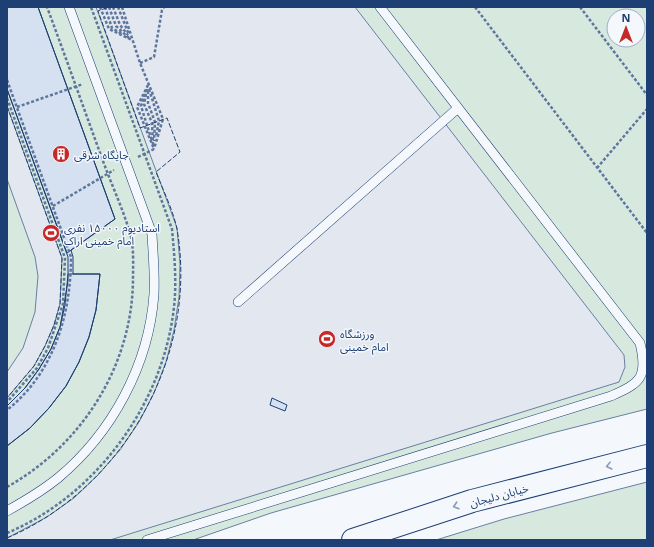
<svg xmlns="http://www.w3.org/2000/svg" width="654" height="547" font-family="'Noto Sans','Noto Sans Arabic',sans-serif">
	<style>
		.green { fill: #d7e8df; stroke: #687fa3; fill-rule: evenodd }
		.parking { fill: #e3e8f0; stroke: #687fa3 }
		.building { fill: #d5e0f0; stroke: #1d3f73 }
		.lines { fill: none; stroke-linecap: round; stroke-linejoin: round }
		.lane-casing { stroke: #1d3f73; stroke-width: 10 }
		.primary-casing { stroke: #1d3f73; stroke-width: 24 }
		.path { stroke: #5e769c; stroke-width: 2.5; stroke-dasharray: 3 2; stroke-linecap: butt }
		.lane { stroke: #f4f7fb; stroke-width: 9 }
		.primary { stroke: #f4f7fb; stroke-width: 22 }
		.fence { stroke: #1d3f73; stroke-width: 1; stroke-dasharray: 5 2; stroke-linecap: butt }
		.oneway { stroke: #889bb7 }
		.labels { text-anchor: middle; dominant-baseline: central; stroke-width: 3; stroke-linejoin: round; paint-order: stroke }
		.poi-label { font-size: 11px; fill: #1d3f73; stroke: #f4f7fb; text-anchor: start }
		.street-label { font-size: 11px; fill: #1d3f73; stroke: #f4f7fb }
	</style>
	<rect width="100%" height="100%" fill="#f4f7fb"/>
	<path class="green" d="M7,7H647V409L552,433L271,513L193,540H7ZM614,16H638V40H614Z
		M647,482V540H436L504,519Z"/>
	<path class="parking" d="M96,7H355L624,355L625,367L619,382L110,540H7V538L47,517L74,498L98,475L120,450L139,422L154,393L166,362L174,330L179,297L180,264L177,228Z
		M7,106L62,258L60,304L54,325L45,346L34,366L7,398V372L23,348L35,312L38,276L35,257L7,179Z"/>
	<path class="building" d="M7,7H38L115,219L67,253L7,89Z
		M7,7H38L115,219L71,250L73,257V274H100L96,310L89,337L79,362L66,386L49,408L30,428L7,446V406L25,388L39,369L51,349L60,327L68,281V257L7,89Z
		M68,274H100L96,310L89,337L79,362L66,386L49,408L30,428L7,446V406L25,388L39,369L51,349L60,327L65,305Z
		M272,398L287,405L285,411L270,405Z"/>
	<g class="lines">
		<defs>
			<path id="lane" d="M238,302L458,108
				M7,511C25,501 42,491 58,478C112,433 149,365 154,294C155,274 153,254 152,234L69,7
				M147,540L611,396C641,383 648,377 640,343L380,7"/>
			<path id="primary" d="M353,540L472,501L647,456"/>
		</defs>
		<use href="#lane" class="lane-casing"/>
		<use href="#primary" class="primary-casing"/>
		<path class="path" d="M100,7L109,29L132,40
			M105,7L112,28L122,34
			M109,7L116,26L129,38
			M113,7L120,25L128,35
			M118,7L129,35
			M122,7L140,63L163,119L154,149
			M475,7L647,233
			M580,7L647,95
			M140,63L154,57L162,10L164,7
			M7,80L71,257C71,314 54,373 7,410
			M148,85L137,107L154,149
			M147,89L144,104L152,123L153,146
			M149,89L159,121L156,136
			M148,91V103L155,122L154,141
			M145,94L141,106L152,141
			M7,98L65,258L63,304L48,348L37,368L7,402
			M17,107L83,84
			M138,157L154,149
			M597,168L647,109
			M53,206L114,170
			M7,487C82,445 132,366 133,280C133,266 134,250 131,237C124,211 112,186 103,161C84,109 66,58 47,7
			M7,533C100,494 169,396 175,295C176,273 174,251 172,229L91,7"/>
		<use href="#lane" class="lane"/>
		<use href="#primary" class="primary"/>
		<path class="fence" d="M7,106L62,258L60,304L54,325L45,346L34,366L7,398
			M7,538C124,488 199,355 177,229C173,210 163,190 156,172L180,152L167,118L140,128L98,11L109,7"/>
	</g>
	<defs><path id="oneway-chevron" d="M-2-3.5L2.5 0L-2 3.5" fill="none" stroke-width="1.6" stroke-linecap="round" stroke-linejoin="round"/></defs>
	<g class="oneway">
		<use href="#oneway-chevron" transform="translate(609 466) rotate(166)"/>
		<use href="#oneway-chevron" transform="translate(456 506) rotate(162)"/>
	</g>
	<defs>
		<symbol id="building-disc" viewBox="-11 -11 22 22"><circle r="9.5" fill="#c62828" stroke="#f4f7fb"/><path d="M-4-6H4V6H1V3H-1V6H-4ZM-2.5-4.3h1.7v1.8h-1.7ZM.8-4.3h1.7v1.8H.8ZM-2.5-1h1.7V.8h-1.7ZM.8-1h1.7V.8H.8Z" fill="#fff"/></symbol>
		<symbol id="stadium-disc" viewBox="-11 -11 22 22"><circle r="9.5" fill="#c62828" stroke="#f4f7fb"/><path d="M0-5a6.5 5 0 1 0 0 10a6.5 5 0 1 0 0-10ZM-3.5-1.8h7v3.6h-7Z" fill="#fff"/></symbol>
	</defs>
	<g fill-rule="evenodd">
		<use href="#building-disc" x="51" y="144" width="20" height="20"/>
		<use href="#stadium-disc" x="41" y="223" width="20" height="20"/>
		<use href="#stadium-disc" x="317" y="329" width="20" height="20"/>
	</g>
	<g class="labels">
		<g class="poi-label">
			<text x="74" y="154">جایگاه شرقی</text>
			<text x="64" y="227">استادیوم ۱۵۰۰۰ نفری<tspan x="64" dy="13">امام خمینی اراک</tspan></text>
			<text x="340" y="333">ورزشگاه<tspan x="340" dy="13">امام خمینی</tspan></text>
		</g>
		<g class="street-label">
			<text transform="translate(499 495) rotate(-15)">خیابان دلیجان</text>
		</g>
	</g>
	<rect width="654" height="547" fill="none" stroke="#1d3f73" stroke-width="16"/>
	<g transform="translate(626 28)"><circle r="19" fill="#f4f7fb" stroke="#9eadc5"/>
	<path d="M0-3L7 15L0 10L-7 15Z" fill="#c62828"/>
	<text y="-6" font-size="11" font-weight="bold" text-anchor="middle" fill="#1d3f73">N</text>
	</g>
</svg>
